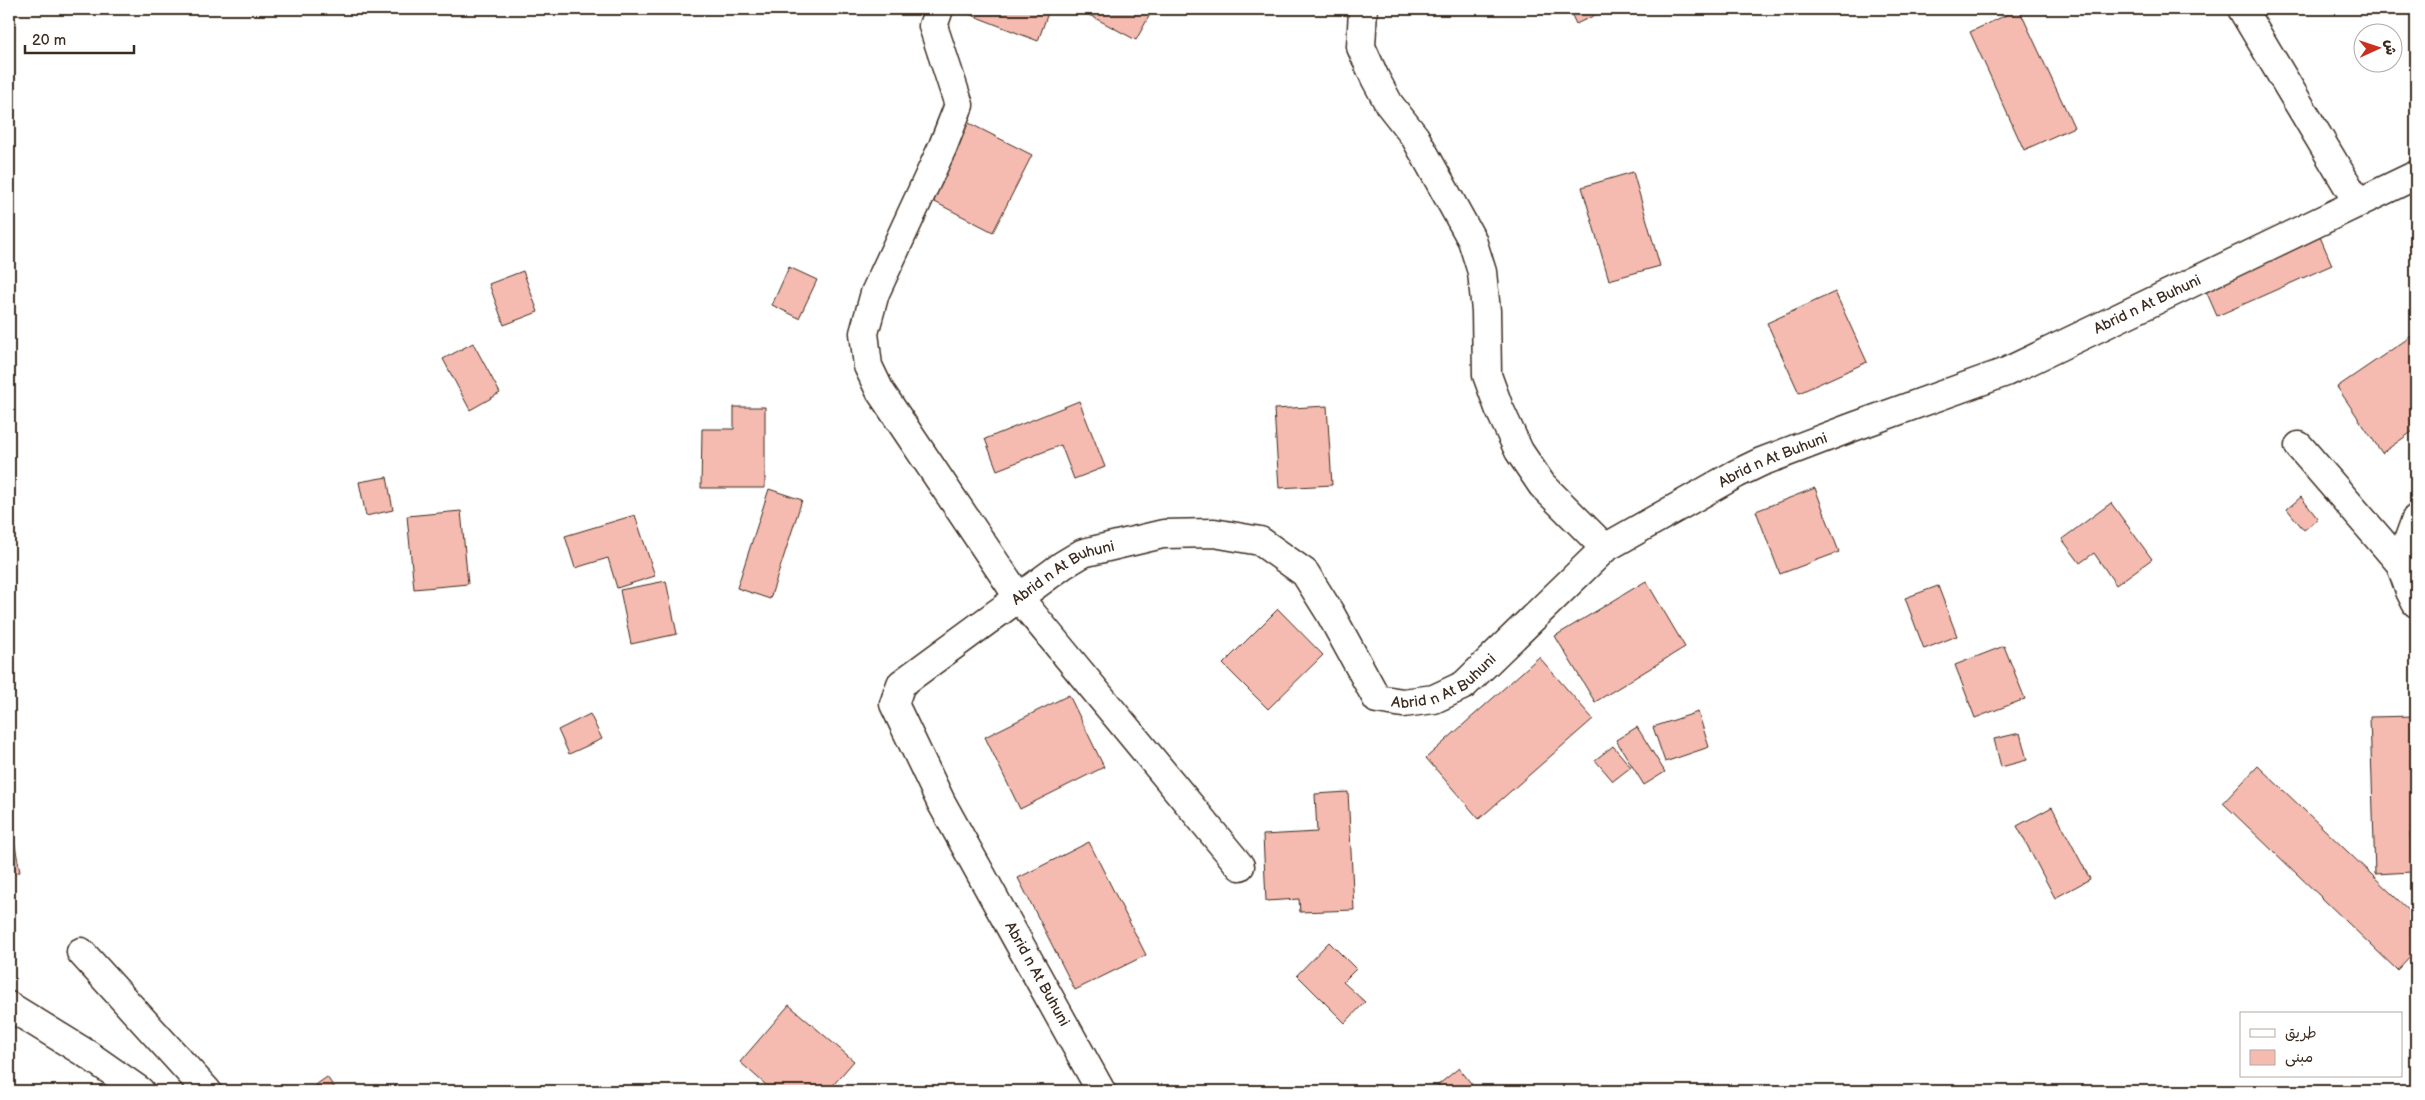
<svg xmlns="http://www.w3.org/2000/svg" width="2425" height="1100" font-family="'Balsamiq Sans','Playpen Sans Arabic',sans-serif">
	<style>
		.building { fill: #f6bbb0; stroke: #3b2a1e }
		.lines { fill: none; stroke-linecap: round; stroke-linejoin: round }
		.minor-casing { stroke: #3b2a1e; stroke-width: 31 }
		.tertiary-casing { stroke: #3b2a1e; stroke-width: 31 }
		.minor { stroke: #fff; stroke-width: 28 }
		.tertiary { stroke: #fff; stroke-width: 28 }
		.labels { text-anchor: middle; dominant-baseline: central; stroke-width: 4; stroke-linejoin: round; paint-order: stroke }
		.street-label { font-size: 15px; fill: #3b2a1e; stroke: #fff }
	</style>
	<rect width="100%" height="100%" fill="#fff"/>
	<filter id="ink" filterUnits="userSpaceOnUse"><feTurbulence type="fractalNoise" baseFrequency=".02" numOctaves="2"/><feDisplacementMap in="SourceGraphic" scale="10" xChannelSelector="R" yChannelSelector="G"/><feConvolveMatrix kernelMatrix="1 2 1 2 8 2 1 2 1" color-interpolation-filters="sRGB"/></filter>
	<g filter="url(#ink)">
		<path class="building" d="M956,9H1047L1049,10L1038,41Z
			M1078,9H1153L1136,40Z
			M1569,9H1608L1576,24Z
			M2019,9L2074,127L2024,150L1970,32Z
			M2288,9H2303L2291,15Z
			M963,120L1032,155L993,232L925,197Z
			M1633,172L1660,266L1609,280L1582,187Z
			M2318,232L2332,265L2217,316L2202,282Z
			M789,267L817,280L799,318L772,305Z
			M523,271L538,312L504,325L489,284Z
			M1835,292L1867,362L1799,393L1767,323Z
			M2416,333V429L2382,453L2337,387Z
			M473,343L500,393L470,410L443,359Z
			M1079,401L1105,467L1074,479L1061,445L997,470L985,439Z
			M1327,406L1332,485L1279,488L1274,409Z
			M734,407H765V488H701L702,429H734Z
			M387,477L393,510L366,516L359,482Z
			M1815,488L1839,552L1780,574L1756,511Z
			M769,489L802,500L770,599L737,588Z
			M2301,497L2318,519L2304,530L2287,509Z
			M2111,503L2152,559L2116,585L2094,553L2080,563L2062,539Z
			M461,511L468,584L414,589L407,516Z
			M635,515L655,576L617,588L608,558L575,568L565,536Z
			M666,581L677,634L631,644L620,590Z
			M1646,581L1685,647L1595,702L1555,636Z
			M1938,586L1957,636L1924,649L1905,598Z
			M1278,609L1323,655L1268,709L1223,664Z
			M2004,646L2025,699L1975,718L1955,665Z
			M1539,657L1593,719L1479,819L1426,758Z
			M1069,695L1104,767L1020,809L985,737Z
			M1698,712L1709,747L1665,762L1653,727Z
			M590,714L602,739L569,754L558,730Z
			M2416,716V833H2410L2412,872L2375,874L2370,717Z
			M1637,727L1665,772L1644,785L1616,740Z
			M2020,733L2027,760L2001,767L1994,739Z
			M1613,746L1631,767L1613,781L1595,760Z
			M2258,766L2416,917V950L2397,970L2223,803Z
			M1348,792L1354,910L1300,912L1299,899L1266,901L1263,835L1317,832L1315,794Z
			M2052,807L2090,879L2055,898L2017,826Z
			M13,835L20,872L9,874V836Z
			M1089,842L1146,955L1075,990L1018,878Z
			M1329,942L1356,969L1343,982L1365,1002L1345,1023L1297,975Z
			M789,1005L854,1061L828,1091H773L740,1062Z
			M1459,1068L1477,1091H1444L1438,1085Z
			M327,1077L337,1091H307Z"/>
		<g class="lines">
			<defs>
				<path id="minor" d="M939,9L933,26L959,105L943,146L875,293L864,333L868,366L880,391L1019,598L1240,866
					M1363,9L1361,47L1375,78L1389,104L1415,137L1472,240L1482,272L1486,311L1487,375L1499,408L1519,451L1542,485L1605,548
					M2242,9L2358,203
					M2299,446L2400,563L2410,591L2416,603
					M2400,563L2416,519
					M81,952L207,1091
					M9,1006L87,1054L140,1091"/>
				<g id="tertiary">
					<path id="s1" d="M1101,1091L941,802L894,704L901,684L1063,565L1083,553L1163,534L1214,533L1260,541L1305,573L1330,613L1377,699L1403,703L1434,699L1464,685L1605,548L1736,474L1761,462L1853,427L2006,372L2416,175"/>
				</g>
			</defs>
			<use href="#minor" class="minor-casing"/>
			<use href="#tertiary" class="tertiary-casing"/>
			<use href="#minor" class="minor"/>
			<use href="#tertiary" class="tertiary"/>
		</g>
	</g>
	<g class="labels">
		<g class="street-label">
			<text stroke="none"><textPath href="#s1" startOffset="1948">Abrid n At Buhuni</textPath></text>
			<text stroke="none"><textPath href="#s1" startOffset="1542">Abrid n At Buhuni</textPath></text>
			<text stroke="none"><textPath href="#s1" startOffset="658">Abrid n At Buhuni</textPath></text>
			<text stroke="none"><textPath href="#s1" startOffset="1138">Abrid n At Buhuni</textPath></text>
			<text transform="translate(1037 974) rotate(61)">Abrid n At Buhuni</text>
		</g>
	</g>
	<rect width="2425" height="1100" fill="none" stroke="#fff" stroke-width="30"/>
	<rect x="15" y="15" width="2395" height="1070" fill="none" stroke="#3b2a1e" stroke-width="2" filter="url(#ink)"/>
	<rect x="2240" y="1012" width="162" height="65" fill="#ffffff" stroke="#b1aaa5"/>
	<rect x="2250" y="1029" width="25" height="8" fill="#ffffff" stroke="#b1aaa5"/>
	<text x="2285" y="1038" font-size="15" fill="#3b2a1e">طريق</text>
	<rect x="2250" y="1050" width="25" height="15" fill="#f6bbb0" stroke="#b1aaa5"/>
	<text x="2285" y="1062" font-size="15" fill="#3b2a1e">مبنى</text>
	<g transform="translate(2378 48) rotate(87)"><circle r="24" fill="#ffffff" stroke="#b1aaa5"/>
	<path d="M0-4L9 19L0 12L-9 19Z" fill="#c8321e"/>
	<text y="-8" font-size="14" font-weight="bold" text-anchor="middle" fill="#3b2a1e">ش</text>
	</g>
	<path d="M25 45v8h109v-8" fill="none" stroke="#3b2a1e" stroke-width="2.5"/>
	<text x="32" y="45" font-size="15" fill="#3b2a1e" stroke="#ffffff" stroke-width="4" paint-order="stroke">20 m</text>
</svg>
